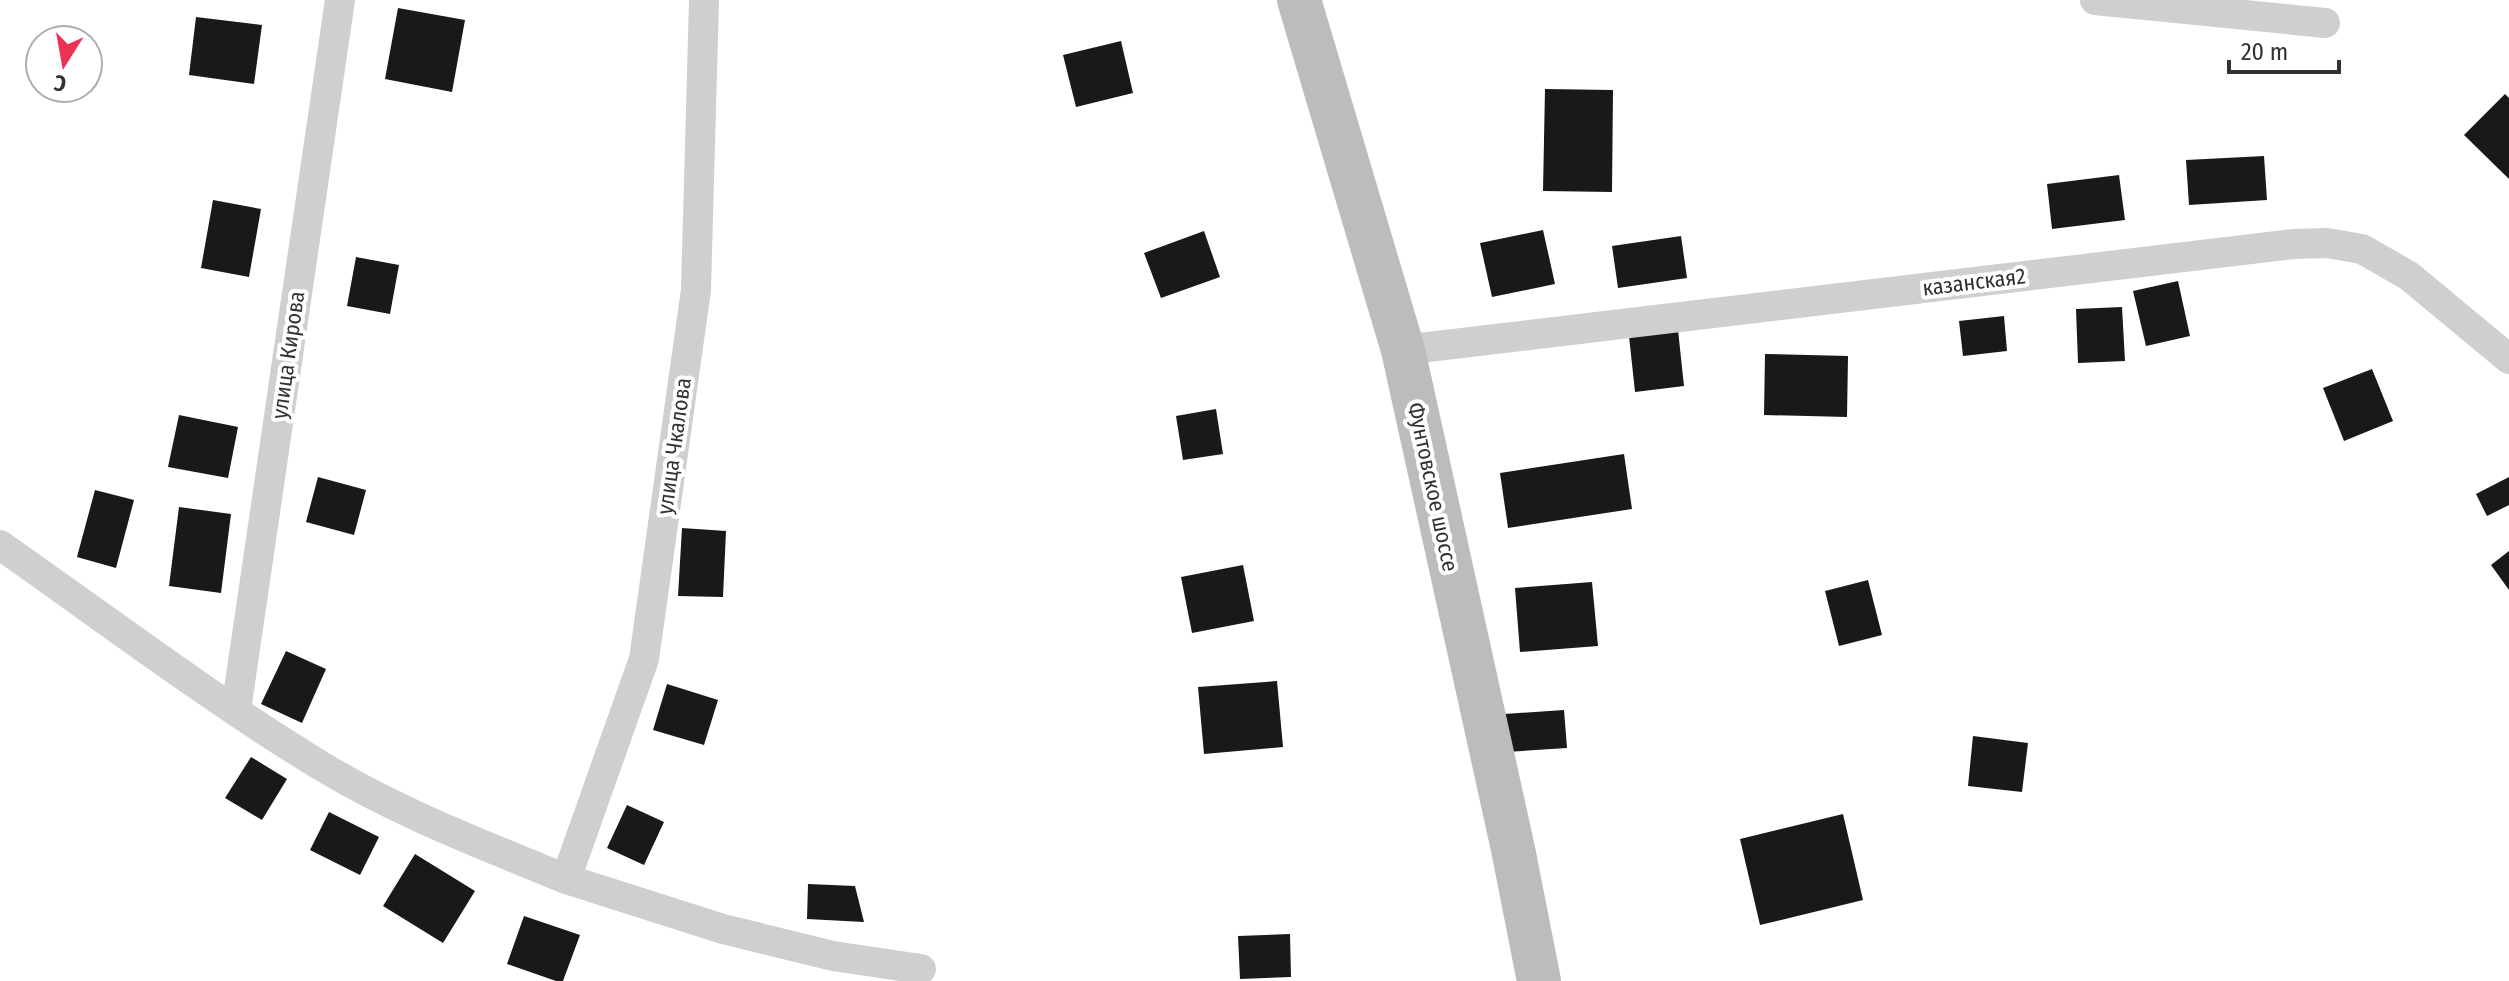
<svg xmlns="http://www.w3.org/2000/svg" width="2509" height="981" font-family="'Fira Sans Condensed',sans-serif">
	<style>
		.building { fill: #191919 }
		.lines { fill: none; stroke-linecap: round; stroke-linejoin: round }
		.street { stroke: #cfcfcf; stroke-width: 30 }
		.secondary { stroke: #bcbcbc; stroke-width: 44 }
		.labels { text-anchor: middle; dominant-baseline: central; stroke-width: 8; stroke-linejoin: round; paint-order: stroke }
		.street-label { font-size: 22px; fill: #323232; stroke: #fff }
	</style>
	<rect width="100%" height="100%" fill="#fff"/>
	<path class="building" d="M398,8L465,20L452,92L385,79Z
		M196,17L262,25L254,84L189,75Z
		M1121,41L1133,93L1076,107L1063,55Z
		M1545,89L1613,90L1612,192L1543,191Z
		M2505,94L2509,98V179L2464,135Z
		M2264,156L2267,200L2189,205L2186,160Z
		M2119,175L2125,220L2052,229L2047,184Z
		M213,200L261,209L249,277L201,268Z
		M1543,230L1555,284L1492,297L1480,243Z
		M1204,231L1220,277L1161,298L1144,253Z
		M1681,236L1687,278L1618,288L1612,246Z
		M356,257L399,265L390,314L347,306Z
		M2178,281L2190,336L2146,346L2133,291Z
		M2122,307L2125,361L2078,363L2076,309Z
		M2004,316L2007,351L1963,356L1959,321Z
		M1678,330L1684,386L1635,392L1629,336Z
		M1765,354L1848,356L1847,417L1764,415Z
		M2372,369L2393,421L2344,441L2323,388Z
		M1216,409L1223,454L1183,460L1176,416Z
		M179,415L238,427L228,478L168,467Z
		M1624,454L1632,509L1508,528L1500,473Z
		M318,477L366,490L354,535L306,522Z
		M2509,477V505L2487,516L2476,494Z
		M95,490L134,500L116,568L77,557Z
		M179,507L231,514L221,593L169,586Z
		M682,528L726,531L723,597L678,596Z
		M2509,551V590L2491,565Z
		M1243,565L1254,621L1192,633L1181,577Z
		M1868,580L1882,635L1839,646L1825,591Z
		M1592,582L1598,646L1520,652L1515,588Z
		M286,651L326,669L302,723L261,704Z
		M1277,681L1283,747L1204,754L1198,687Z
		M667,684L718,700L704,745L653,730Z
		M1564,710L1567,748L1507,752L1504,714Z
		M1973,736L2028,743L2022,792L1968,786Z
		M251,757L287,779L262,820L225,798Z
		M627,805L664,822L644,865L607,848Z
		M329,812L379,837L360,875L310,850Z
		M1843,814L1863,900L1760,925L1740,839Z
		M415,854L475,891L443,943L383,906Z
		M808,884L855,886L864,922L807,919Z
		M524,916L580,935L563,981H556L507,964Z
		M1290,934L1291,977L1240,979L1238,936Z"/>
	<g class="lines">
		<path class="street" d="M704,0L696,290L644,659L566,879L723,929L833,956L921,969
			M2095,0L2325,23
			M1403,350L2294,244L2327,243L2362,249L2409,276L2509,359
			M0,545C107,620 211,699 323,767C399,813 484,845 566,879
			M236,710L340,0"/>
		<path class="secondary" d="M1299,0L1403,350L1513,849L1539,981"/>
	</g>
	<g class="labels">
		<g class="street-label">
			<text transform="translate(1974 282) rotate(-7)">казанская2</text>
			<text transform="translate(288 355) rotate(-82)">улица Кирова</text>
			<text transform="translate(674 446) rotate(-82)">улица Чкалова</text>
			<text transform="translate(1433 487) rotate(78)">Фунтовское шоссе</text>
		</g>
	</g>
	<g transform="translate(64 64) rotate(191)"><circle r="38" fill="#ffffff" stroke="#adadad" stroke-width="2"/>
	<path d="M0-6L14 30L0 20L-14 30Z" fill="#ec3153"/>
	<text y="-12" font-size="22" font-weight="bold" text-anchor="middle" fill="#323232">С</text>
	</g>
	<path d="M2229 60v12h110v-12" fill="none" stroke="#323232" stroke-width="4"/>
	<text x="2241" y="60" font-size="24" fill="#323232" stroke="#ffffff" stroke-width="6" paint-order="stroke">20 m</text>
</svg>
